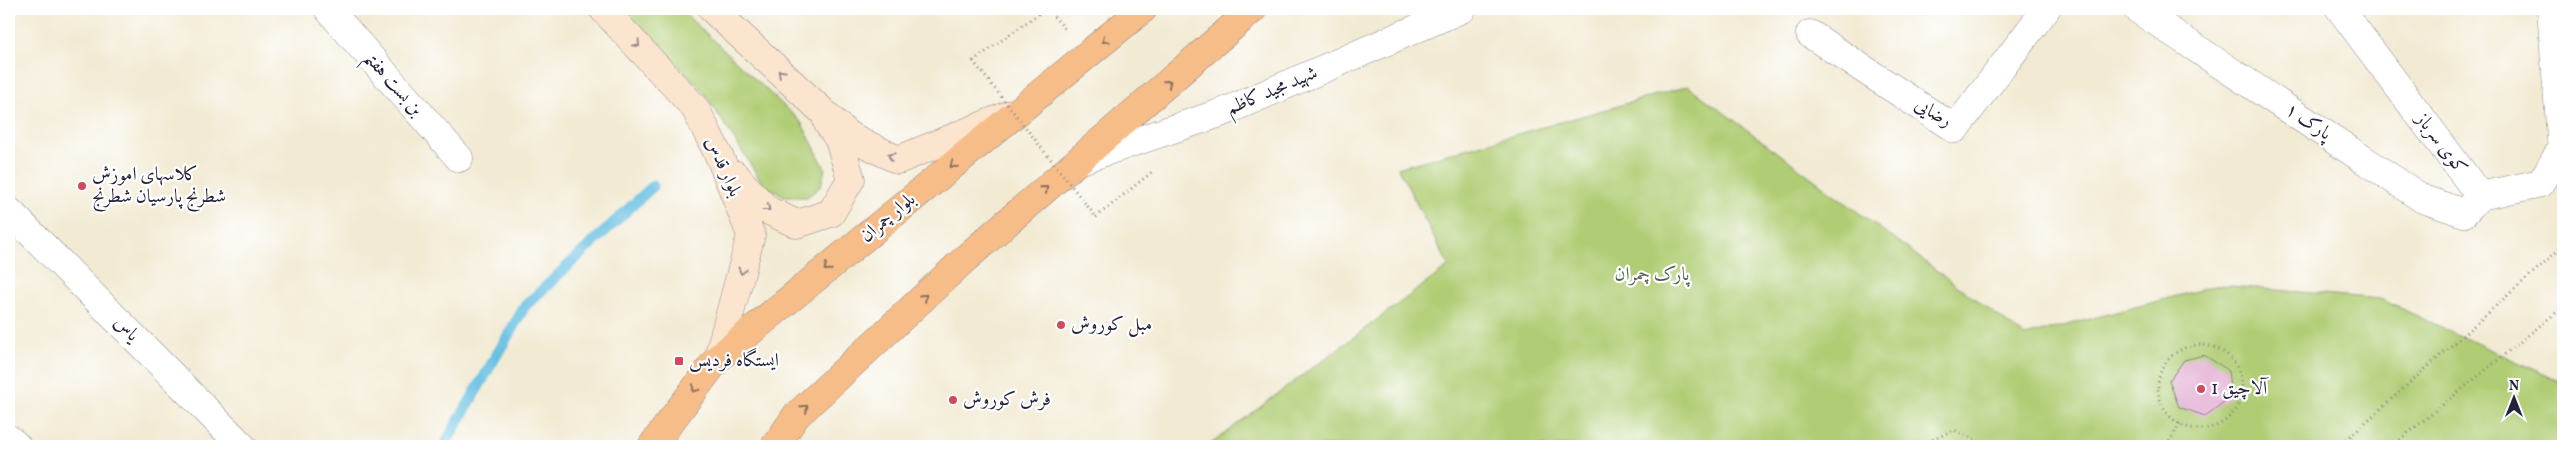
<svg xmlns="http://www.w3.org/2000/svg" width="2572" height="455" font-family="Vollkorn,Amiri,serif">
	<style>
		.green { fill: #b0cd74; stroke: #697858 }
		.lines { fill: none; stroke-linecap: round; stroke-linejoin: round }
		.stream { stroke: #63bee1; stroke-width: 11 }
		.building { fill: #e3add3 }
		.street-casing { stroke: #8a8687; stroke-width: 29 }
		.secondary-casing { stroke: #8a8687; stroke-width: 29 }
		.primary-casing { stroke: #8a8687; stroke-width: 29 }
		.path { stroke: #8a8687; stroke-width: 3; stroke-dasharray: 1 4; stroke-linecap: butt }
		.street { stroke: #fff; stroke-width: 28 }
		.secondary { stroke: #fce5cf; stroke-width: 28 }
		.primary { stroke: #f7bd88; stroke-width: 28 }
		.path-bridge { stroke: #8a8687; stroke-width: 3; stroke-dasharray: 1 4; stroke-linecap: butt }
		.oneway { stroke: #8c7062 }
		.oneway2 { stroke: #9a8d8c }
		.poi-dot { fill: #d1495b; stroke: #fff; stroke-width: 2 }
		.labels { text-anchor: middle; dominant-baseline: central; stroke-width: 4.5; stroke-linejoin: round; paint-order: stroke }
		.street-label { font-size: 19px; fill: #22223b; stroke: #fff }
		.poi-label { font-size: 19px; fill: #22223b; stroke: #fff; text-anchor: start }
		.park-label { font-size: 19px; fill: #545e4f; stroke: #fff }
	</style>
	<rect width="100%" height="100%" fill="#fff"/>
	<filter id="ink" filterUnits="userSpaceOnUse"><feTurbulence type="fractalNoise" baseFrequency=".02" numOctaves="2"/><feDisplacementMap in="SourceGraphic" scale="10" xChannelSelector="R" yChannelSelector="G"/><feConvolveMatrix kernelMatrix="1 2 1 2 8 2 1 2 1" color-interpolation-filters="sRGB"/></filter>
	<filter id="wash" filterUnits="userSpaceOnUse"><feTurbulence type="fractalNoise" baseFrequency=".0096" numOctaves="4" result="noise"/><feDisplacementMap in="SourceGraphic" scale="20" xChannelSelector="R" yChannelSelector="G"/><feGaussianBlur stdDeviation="1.12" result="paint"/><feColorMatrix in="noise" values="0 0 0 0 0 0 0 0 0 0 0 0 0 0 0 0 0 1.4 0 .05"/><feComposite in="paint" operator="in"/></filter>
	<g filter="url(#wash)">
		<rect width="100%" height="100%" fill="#f2ead3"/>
		<path class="green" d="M622,9H680L801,122L825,168L821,186L807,197H786L763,184L703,91Z
			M1688,86L2025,336L2219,285L2380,299L2563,383V446H1208L1449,266L1398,168Z"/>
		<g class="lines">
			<path class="stream" d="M444,446L525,306L653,186"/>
		</g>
		<g id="blocks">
			<path class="building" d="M2204,355L2228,370L2231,397L2205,416L2179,407L2169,381L2184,360Z"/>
		</g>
	</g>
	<g filter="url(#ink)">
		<use href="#blocks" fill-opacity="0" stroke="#8a8687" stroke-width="1"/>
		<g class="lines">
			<defs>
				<path id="street" d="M328,9L459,158
					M2137,9L2423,199L2464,213L2480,196
					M2340,9L2480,196L2541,183L2562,148
					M2551,9L2563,164
					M1810,34L1955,129L2046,9
					M1078,161L1226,111L1462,9
					M9,211L242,446
					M9,439L17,446"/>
				<path id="secondary" d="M603,9L695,108L721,160L751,235L718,358
					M712,9L848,135L898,160L1011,114
					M734,174L767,210L797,224L831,213L851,179L839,140L827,122"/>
				<path id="primary" d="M652,446L718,358L1143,9
					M775,446L796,416L966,258L1253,9"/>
			</defs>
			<use href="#street" class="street-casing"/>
			<use href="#secondary" class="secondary-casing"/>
			<use href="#primary" class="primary-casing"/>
			<path class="path" d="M1047,9L1066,30
				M973,61L1045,9
				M1096,217L1152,172
				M2158 387a42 42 0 1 1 84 0a42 42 0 1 1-84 0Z
				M1919,446L1954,430L1989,446
				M2167,446L2180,423
				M2339,446L2563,246
				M2392,446L2563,307"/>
			<use href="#street" class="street"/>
			<use href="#secondary" class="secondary"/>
			<use href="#primary" class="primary"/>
			<path class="path-bridge" d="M973,61L1096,217"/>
		</g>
		<defs><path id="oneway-chevron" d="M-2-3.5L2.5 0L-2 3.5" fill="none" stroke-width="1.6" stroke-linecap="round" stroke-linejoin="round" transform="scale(1.25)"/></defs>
		<g class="oneway">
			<use href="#oneway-chevron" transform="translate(1105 40) rotate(141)"/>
			<use href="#oneway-chevron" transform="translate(1168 83) rotate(-41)"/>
			<use href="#oneway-chevron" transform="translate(953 165) rotate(140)"/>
			<use href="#oneway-chevron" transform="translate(1045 189) rotate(-41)"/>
			<use href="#oneway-chevron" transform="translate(827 268) rotate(140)"/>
			<use href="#oneway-chevron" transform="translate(924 297) rotate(-43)"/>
			<use href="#oneway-chevron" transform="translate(695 389) rotate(127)"/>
			<use href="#oneway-chevron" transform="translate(805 408) rotate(-43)"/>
		</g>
		<g class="oneway2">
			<use href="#oneway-chevron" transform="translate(637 44) rotate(47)"/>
			<use href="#oneway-chevron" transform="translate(781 73) rotate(-137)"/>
			<use href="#oneway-chevron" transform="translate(891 156) rotate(-156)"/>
			<use href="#oneway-chevron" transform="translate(767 208) rotate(38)"/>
			<use href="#oneway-chevron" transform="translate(742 271) rotate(105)"/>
		</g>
	</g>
	<g class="poi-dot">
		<circle cx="82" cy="186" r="5"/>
		<circle cx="1061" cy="325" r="5"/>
		<rect x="674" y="356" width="10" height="10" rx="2.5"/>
		<circle cx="2201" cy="389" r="5"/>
		<circle cx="953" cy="400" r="5"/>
	</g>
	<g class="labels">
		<g class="street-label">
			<text transform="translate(393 84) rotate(49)">بن بست هفتم</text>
			<text transform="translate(1272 91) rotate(-23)">شهید مجید کاظم</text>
			<text transform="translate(1933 113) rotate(30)">رضایی</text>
			<text transform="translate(2308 122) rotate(34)">پارک ۱</text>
			<text transform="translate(2441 144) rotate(53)">کوی سرباز</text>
			<text transform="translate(723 167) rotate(66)">بلوار قدس</text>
			<text transform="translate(888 218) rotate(-40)">بلوار چمران</text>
			<text transform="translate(126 329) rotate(45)">یاس</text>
		</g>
		<g class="poi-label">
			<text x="92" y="175">کلاسهای اموزش<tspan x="92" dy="22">شطرنج پارسیان شطرنج</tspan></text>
			<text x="1071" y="325">مبل کوروش</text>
			<text x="689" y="361">ایستگاه فردیس</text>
			<text x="2211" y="389">آلاچیق 1</text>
			<text x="963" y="400">فرش کوروش</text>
		</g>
		<g class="park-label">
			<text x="1652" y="275">پارک چمران</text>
		</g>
	</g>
	<rect width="2572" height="455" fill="none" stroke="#fff" stroke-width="30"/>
	<g transform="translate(2514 398)" stroke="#ffffff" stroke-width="4" paint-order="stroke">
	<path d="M0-4L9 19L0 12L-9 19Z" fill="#22223b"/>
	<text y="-8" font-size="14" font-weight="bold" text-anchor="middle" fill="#22223b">N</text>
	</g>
</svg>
